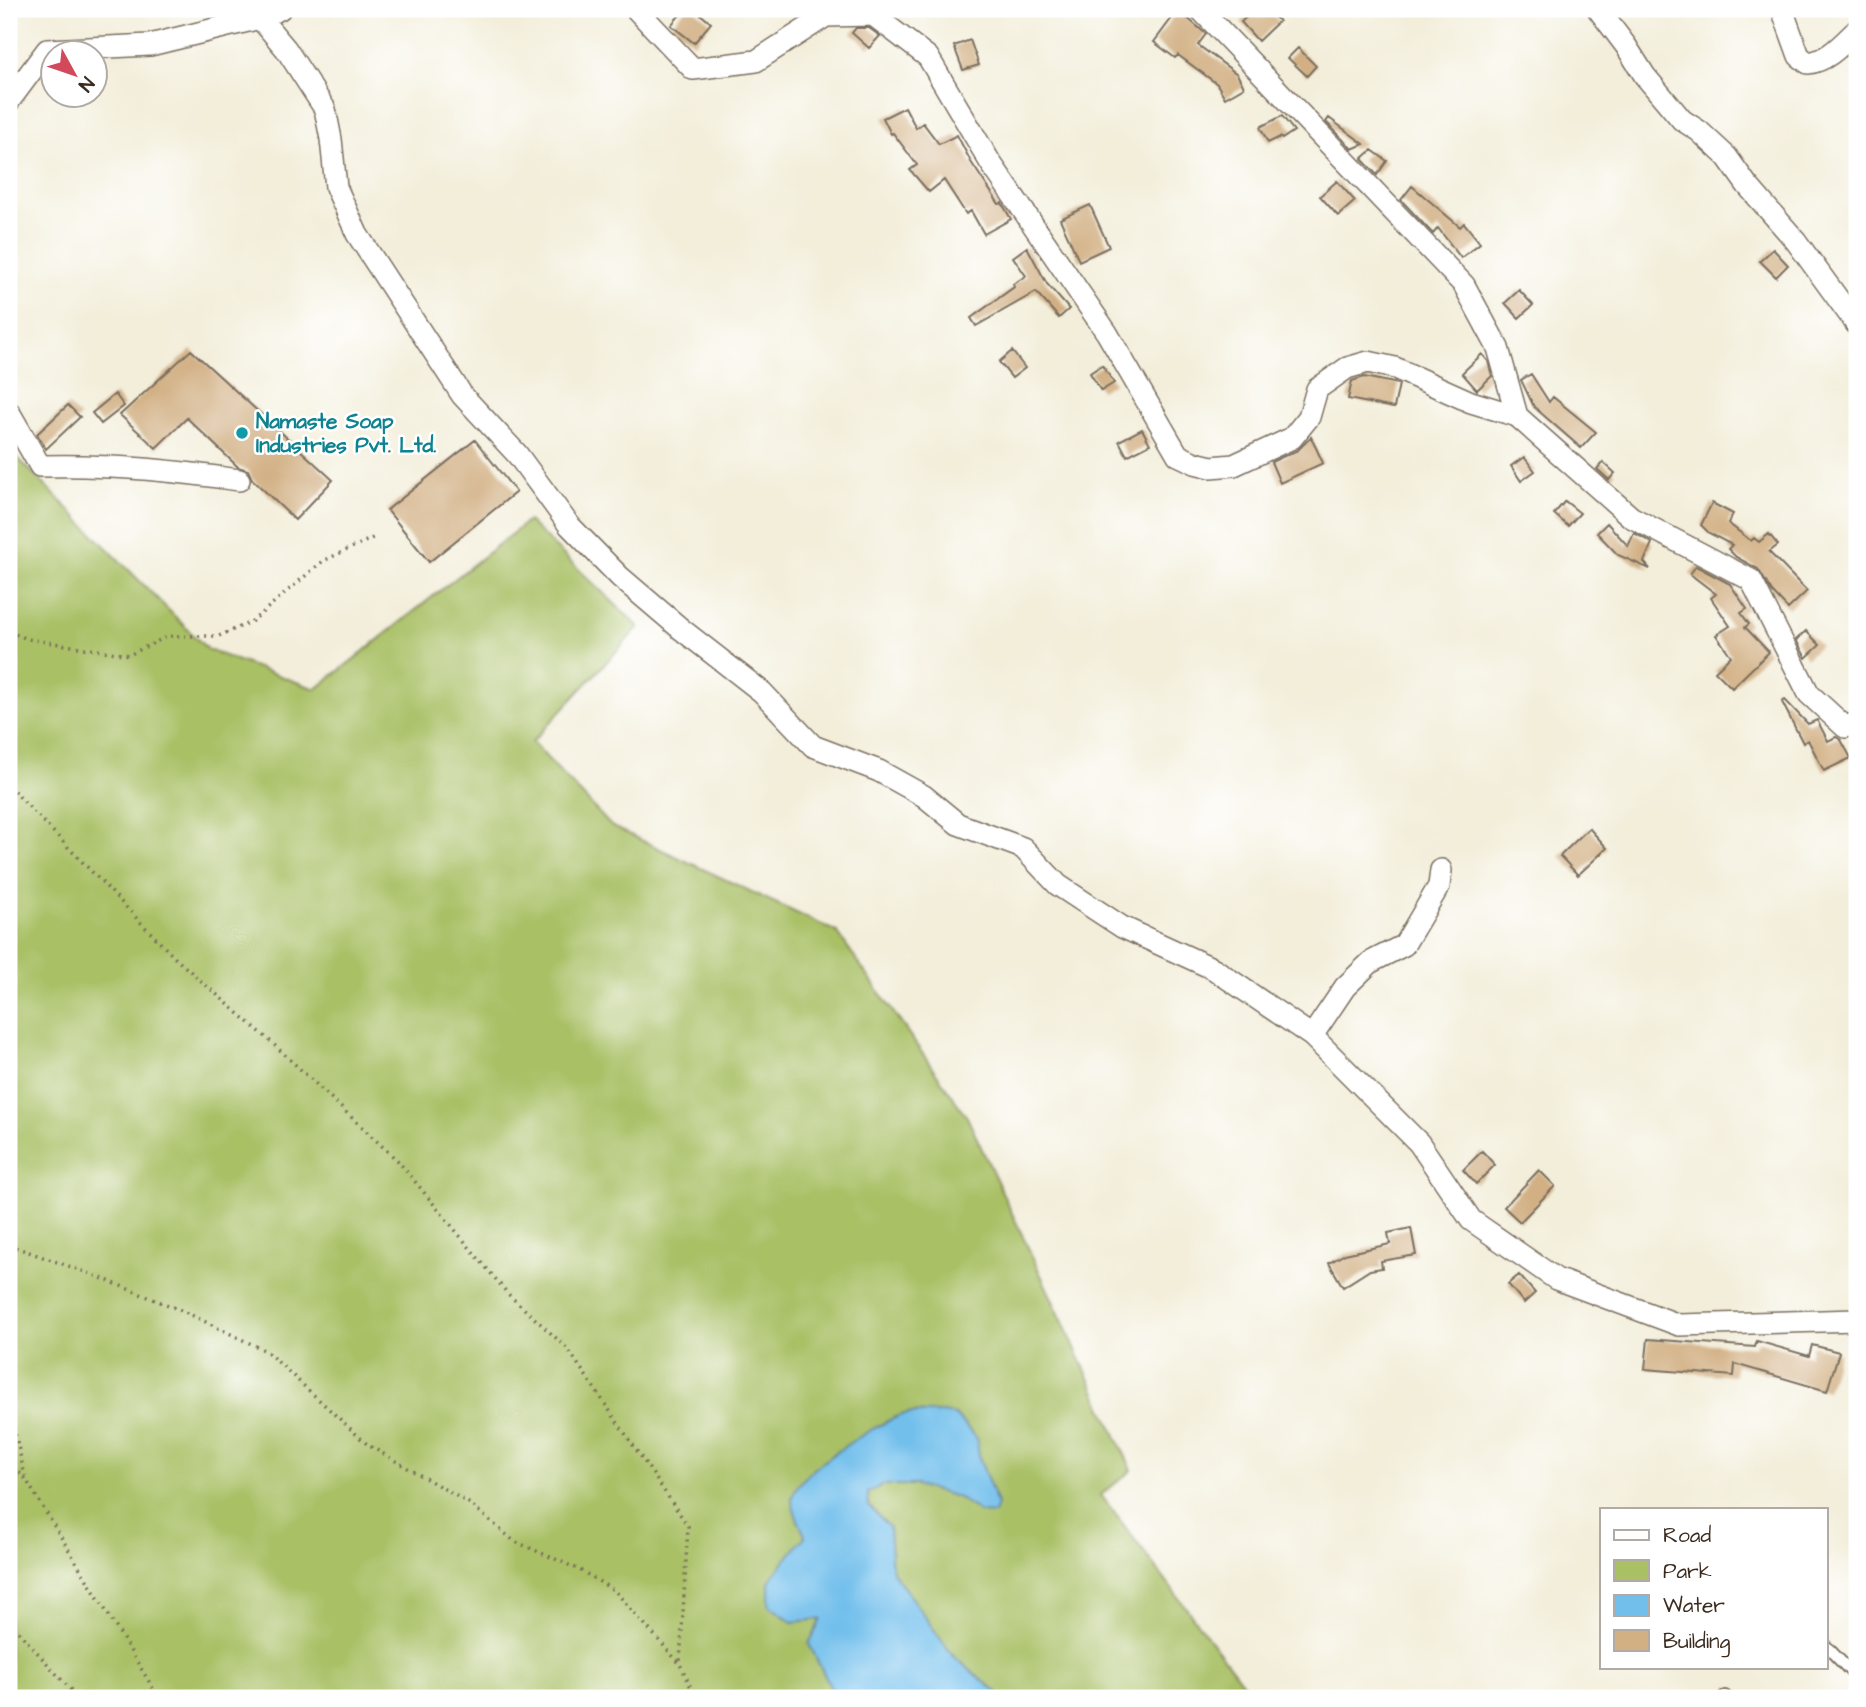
<svg xmlns="http://www.w3.org/2000/svg" width="1866" height="1707" font-family="'Architects Daughter',sans-serif">
	<style>
		.green { fill: #a9c065; stroke: #727542; stroke-width: 2 }
		.water { fill: #72bfec; stroke: #567485; stroke-width: 2 }
		.building { fill: #d2b084 }
		.lines { fill: none; stroke-linecap: round; stroke-linejoin: round }
		.service-casing { stroke: #7b6f60; stroke-width: 14 }
		.minor-casing { stroke: #7b6f60; stroke-width: 24 }
		.path { stroke: #7b6f60; stroke-width: 3.5; stroke-dasharray: 2 5; stroke-linecap: butt }
		.service { stroke: #fff; stroke-width: 10 }
		.minor { stroke: #fff; stroke-width: 21 }
		.culture-dot { fill: #0f9aa8; stroke: #fff; stroke-width: 2.5 }
		.labels { text-anchor: middle; dominant-baseline: central; stroke-width: 5; stroke-linejoin: round; paint-order: stroke }
		.culture-label { font-size: 21px; font-weight: bold; fill: #0d838f; stroke: #fff; text-anchor: start }
	</style>
	<rect width="100%" height="100%" fill="#fff"/>
	<filter id="ink" filterUnits="userSpaceOnUse"><feTurbulence type="fractalNoise" baseFrequency=".0143" numOctaves="2"/><feDisplacementMap in="SourceGraphic" scale="14" xChannelSelector="R" yChannelSelector="G"/><feConvolveMatrix kernelMatrix="1 2 1 2 8 2 1 2 1" color-interpolation-filters="sRGB"/></filter>
	<filter id="wash" filterUnits="userSpaceOnUse"><feTurbulence type="fractalNoise" baseFrequency=".00686" numOctaves="4" result="noise"/><feDisplacementMap in="SourceGraphic" scale="28" xChannelSelector="R" yChannelSelector="G"/><feGaussianBlur stdDeviation="1.57" result="paint"/><feColorMatrix in="noise" values="0 0 0 0 0 0 0 0 0 0 0 0 0 0 0 0 0 1.4 0 .05"/><feComposite in="paint" operator="in"/></filter>
	<g filter="url(#wash)">
		<rect width="100%" height="100%" fill="#f3eeda"/>
		<path class="green" d="M9,449L208,650L316,689L528,521L639,627L532,742L611,826L837,932L967,1117L1132,1470L1101,1495L1254,1698H9Z"/>
		<path class="water" d="M942,1413L955,1415L976,1437L980,1460L997,1504L994,1514L981,1513L957,1497L915,1485H882L868,1493L869,1506L889,1527L892,1571L953,1656L998,1693L1000,1698H836L809,1644L821,1619L792,1622L769,1605V1581L805,1536C801,1526 793,1512 792,1501C790,1475 877,1424 899,1416C912,1411 928,1413 942,1413Z"/>
		<g id="blocks">
			<path class="building" d="M685,9H694L711,23L694,43L671,25Z
				M1255,9H1266L1279,21L1258,41L1241,22Z
				M1178,10L1206,34L1198,45L1237,74L1244,87L1225,98L1217,84L1178,55L1175,58L1154,42Z
				M856,28H869L880,36L869,48L852,33Z
				M970,40L979,65L963,70L954,46Z
				M1298,48L1316,66L1307,76L1288,58Z
				M905,107L916,128L923,123L939,144L957,135L971,162L999,204L1002,203L1011,219L984,234L971,211L966,214L944,180L929,192L910,170L917,165L893,133L891,134L883,118Z
				M1282,116L1294,131L1282,139L1280,137L1268,143L1260,127Z
				M1329,118L1364,144L1352,149L1326,122Z
				M1372,150L1387,161L1377,175L1362,159Z
				M1337,181L1355,201L1338,216L1320,196Z
				M1412,186L1460,227L1464,223L1480,243L1461,258L1438,228L1433,234L1401,200Z
				M1090,205L1109,247L1079,261L1060,219Z
				M1027,247L1047,284L1069,309L1059,318L1036,292L976,326L971,318L1014,287L1013,284L1026,276L1013,257Z
				M1773,249L1788,265L1776,277L1760,261Z
				M1519,290L1533,305L1519,318L1505,303Z
				M191,350L333,480L295,520L252,479L248,470L238,467L187,418L156,448L120,415Z
				M1012,351L1025,368L1012,378L999,362Z
				M1482,354L1488,361L1492,376L1477,390L1462,373Z
				M1102,365L1114,383L1101,391L1090,373Z
				M1531,374L1549,402L1553,397L1596,432L1581,448L1534,407L1521,380Z
				M1364,377L1399,384L1394,408L1348,399L1352,381Z
				M115,394L124,406L101,424L92,413Z
				M68,405L80,417L46,449L37,434Z
				M1142,429L1150,444L1127,456L1119,441Z
				M1311,437L1323,463L1280,483L1271,462L1298,450Z
				M475,440L516,492L429,562L387,510Z
				M1524,457L1535,471L1521,481L1511,466Z
				M1603,462L1615,473L1609,480L1597,469Z
				M1565,501L1580,513L1568,526L1554,514Z
				M1712,503L1733,514L1728,523L1751,541L1754,538L1759,542L1769,534L1778,545L1769,552L1807,591L1788,609L1772,592L1758,569L1736,557L1728,549L1732,545L1709,533L1701,525Z
				M1607,523L1628,546L1634,533L1652,543L1644,562L1650,569L1618,555L1597,533Z
				M1696,566L1730,584L1747,609L1741,613L1749,624L1745,627L1769,652L1732,688L1715,671L1731,656L1716,635L1730,626L1711,598L1716,594L1690,574Z
				M1806,631L1820,645L1806,658L1796,640Z
				M1785,700L1808,724L1817,720L1828,741L1836,737L1841,740L1851,758L1824,771L1808,740L1803,743L1782,702Z
				M1589,828L1607,848L1578,875L1560,856Z
				M1482,1151L1495,1165L1476,1184L1463,1170Z
				M1539,1170L1555,1186L1520,1222L1504,1207Z
				M1411,1228L1416,1255L1381,1261L1382,1268L1370,1270L1343,1287L1329,1263L1345,1254L1390,1244L1388,1233Z
				M1519,1275L1535,1293L1524,1303L1508,1284Z
				M1648,1339L1755,1347L1757,1341L1809,1356L1812,1345L1839,1352L1827,1391L1735,1364L1734,1376L1645,1369Z"/>
		</g>
	</g>
	<g filter="url(#ink)">
		<use href="#blocks" fill-opacity="0" stroke="#7b6f60" stroke-width="2"/>
		<g class="lines">
			<defs>
				<path id="service" d="M1826,1646L1857,1678
					M1725,1696L1727,1698"/>
				<path id="minor" d="M636,9L693,69L756,61L826,16L873,15L928,57L990,162L1107,333L1178,455L1195,463L1211,467L1234,465L1292,438L1309,417L1317,389L1347,368L1368,362L1395,368L1471,402L1517,416
					M1200,9L1464,285L1498,348L1517,416L1631,517L1751,580L1809,694L1845,727L1857,723
					M1598,9L1626,46L1645,76L1682,120L1699,131L1727,157L1747,185L1796,241L1857,325
					M1782,9L1799,56L1808,63C1828,61 1843,43 1857,30
					M260,18L286,49L325,109L331,139L336,187L357,234L462,395L517,454L569,525L620,577L681,629L762,692L813,746L879,771L924,796L958,824L1023,848L1058,885L1122,927L1214,969L1312,1036L1419,1143L1471,1220L1556,1279L1679,1325L1857,1320
					M9,101L47,50L150,45L260,18L280,9
					M9,412L40,466C107,464 172,470 239,480
					M1312,1036L1345,987L1371,962L1404,945L1439,886L1441,870"/>
			</defs>
			<use href="#service" class="service-casing"/>
			<use href="#minor" class="minor-casing"/>
			<path class="path" d="M9,632L28,639L129,655L168,636H219L251,622L323,561L375,537
				M9,786L176,959L268,1039L398,1161L508,1294L567,1348L688,1526L680,1664L696,1698
				M9,1245L91,1274L183,1311L266,1351L368,1445L470,1504L514,1541L578,1569L615,1591L680,1664
				M9,1407L25,1476
				M9,1463L25,1478L159,1698
				M9,1621L78,1698"/>
			<use href="#service" class="service"/>
			<use href="#minor" class="minor"/>
		</g>
	</g>
	<circle class="culture-dot" cx="242" cy="433" r="7"/>
	<g class="labels">
		<g class="culture-label">
			<text x="256" y="421">Namaste Soap<tspan x="256" dy="24">Industries Pvt. Ltd.</tspan></text>
		</g>
	</g>
	<rect width="1866" height="1707" fill="none" stroke="#fff" stroke-width="35"/>
	<rect x="1600" y="1508" width="228" height="161" fill="#ffffff" stroke="#b1aaa5" stroke-width="2"/>
	<rect x="1614" y="1530" width="35" height="10" fill="#ffffff" stroke="#b1aaa5" stroke-width="2"/>
	<text x="1663" y="1542" font-size="21" fill="#3b2a1e">Road</text>
	<rect x="1614" y="1560" width="35" height="21" fill="#a9c065" stroke="#b1aaa5" stroke-width="2"/>
	<text x="1663" y="1578" font-size="21" fill="#3b2a1e">Park</text>
	<rect x="1614" y="1595" width="35" height="21" fill="#72bfec" stroke="#b1aaa5" stroke-width="2"/>
	<text x="1663" y="1612" font-size="21" fill="#3b2a1e">Water</text>
	<rect x="1614" y="1630" width="35" height="21" fill="#d2b084" stroke="#b1aaa5" stroke-width="2"/>
	<text x="1663" y="1648" font-size="21" fill="#3b2a1e">Building</text>
	<g transform="translate(74 74) rotate(130)"><circle r="33" fill="#ffffff" stroke="#b1aaa5" stroke-width="2"/>
	<path d="M0-5L12 26L0 18L-12 26Z" fill="#d1495b"/>
	<text y="-10" font-size="19" font-weight="bold" text-anchor="middle" fill="#3b2a1e">N</text>
	</g>
</svg>
